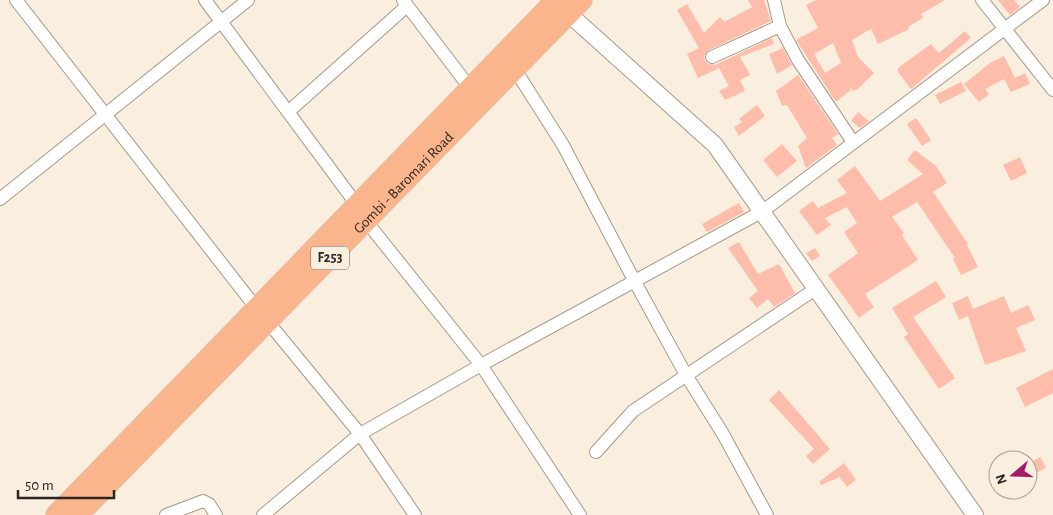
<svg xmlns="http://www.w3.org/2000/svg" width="1053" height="515" font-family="'Alegreya Sans',sans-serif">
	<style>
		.building { fill: #febdab; fill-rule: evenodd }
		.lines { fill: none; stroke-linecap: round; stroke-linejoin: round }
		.minor-casing { stroke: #a5998a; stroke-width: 14 }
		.tertiary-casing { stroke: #a5998a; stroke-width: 18 }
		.primary-casing { stroke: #d5d4d3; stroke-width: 22 }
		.minor { stroke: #fff; stroke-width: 12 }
		.tertiary { stroke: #fff; stroke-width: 16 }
		.primary { stroke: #fbb58c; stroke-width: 21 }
		.labels { text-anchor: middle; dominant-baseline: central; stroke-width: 5; stroke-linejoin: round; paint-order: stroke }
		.shield { fill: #faeede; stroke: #69625a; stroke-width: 1 }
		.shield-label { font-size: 14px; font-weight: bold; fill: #2b2621 }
		.street-label { font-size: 15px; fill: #2b2621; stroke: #faeede }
	</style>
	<rect width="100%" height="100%" fill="#faeede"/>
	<path class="building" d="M748,0H764L771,21L709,50L704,56L705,61L708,64L715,65L772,38L774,44L740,57L750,75L740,80L745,91L725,100L719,91L729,86L719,68L698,78L687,54L699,48L677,10L687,4L704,33L720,17L724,22L752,7Z
		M816,0H945L921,14L923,18L908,27L909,29L878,44L871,29L852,40L858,57L874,73L858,89L853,91L852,89L836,102L796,40L818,28L806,5ZM833,43L841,63L825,73L814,54Z
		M998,0H1014L1020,7L1010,15Z
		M965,31L971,38L911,89L898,72V68L931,44L939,53Z
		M783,48L792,65L777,74L769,54Z
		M1004,56L1015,78L1025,73L1030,84L1011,92L1004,79L985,89L989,94L979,102L964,84L990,63Z
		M798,75L838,134L832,138L837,145L806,168L798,146L807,138L787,105L782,106L776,91Z
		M961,82L966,91L940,104L935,95Z
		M757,105L765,116L739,136L734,127L742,122L739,119Z
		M858,112L869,121L860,128L851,121Z
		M916,118L931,140L922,146L907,124Z
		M782,144L797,161L777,177L763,160Z
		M915,150L936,166L947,183L933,192L968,244L967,245L978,267L961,275L953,259L955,258L917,202L892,217L904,233L902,235L918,260L865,294L874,307L859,318L828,275L858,253L844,232L857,223L847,207L825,218L831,225L817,235L799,211L813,201L818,208L847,193L837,180L855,166L880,201L923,174L907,160Z
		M1020,157L1027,173L1011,181L1003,165Z
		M739,203L744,212L707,232L702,224Z
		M739,242L758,274L779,264L795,293L774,307L768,299L757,308L749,298L758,291L728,248Z
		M815,248L820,256L812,261L806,253Z
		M936,281L946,297L913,317L955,378L939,389L904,337L908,334L892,308Z
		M968,296L973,309L1004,296L1011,313L1028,305L1035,320L1016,328L1026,351L985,365L968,316L959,320L952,303Z
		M1053,369V393L1025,407L1016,388Z
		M779,390L830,449L813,464L806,456L814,449L769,400Z
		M1040,457L1046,468L1028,477V464Z
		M844,463L856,480L847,487L840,477L821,485L819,482Z"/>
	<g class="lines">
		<defs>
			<path id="minor" d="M16,0L257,309
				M205,0L357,205
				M403,0L470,88
				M774,0L780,26L798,60L853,142
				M982,0L1053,90
				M712,57L780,26
				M514,68L563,145L635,282L686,375L723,434L767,515
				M288,112L407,6
				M0,199L248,0
				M366,221L481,365L580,515
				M268,322L360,434L415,515
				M596,452L633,411L817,288
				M166,515L203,501L209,504L216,515
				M263,515L360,434L481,365L763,211L1043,0"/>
			<path id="tertiary" d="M560,6L715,145L975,515"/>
			<g id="primary">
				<path d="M56,515L556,0"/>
				<path id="s1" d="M78,515L582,0"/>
			</g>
		</defs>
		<use href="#minor" class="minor-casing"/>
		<use href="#tertiary" class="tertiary-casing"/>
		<use href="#primary" class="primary-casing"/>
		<use href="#minor" class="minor"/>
		<use href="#tertiary" class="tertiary"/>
		<use href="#primary" class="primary"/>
	</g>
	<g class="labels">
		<rect class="shield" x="311" y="246.5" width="38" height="23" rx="4"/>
		<g class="shield-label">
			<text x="330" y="258">F253</text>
		</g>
		<g class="street-label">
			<text stroke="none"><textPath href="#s1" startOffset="465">Gombi - Baromari Road</textPath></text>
		</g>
	</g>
	<g transform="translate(1013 475) rotate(251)"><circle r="24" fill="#faeede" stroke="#a79e92"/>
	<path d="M0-4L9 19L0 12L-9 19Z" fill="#a21b68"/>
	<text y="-8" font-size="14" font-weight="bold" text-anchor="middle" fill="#2b2621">N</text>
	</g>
	<path d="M18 490v8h96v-8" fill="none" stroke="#2b2621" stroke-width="2.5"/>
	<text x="25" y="490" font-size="15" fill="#2b2621" stroke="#faeede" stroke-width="4" paint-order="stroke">50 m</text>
</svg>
